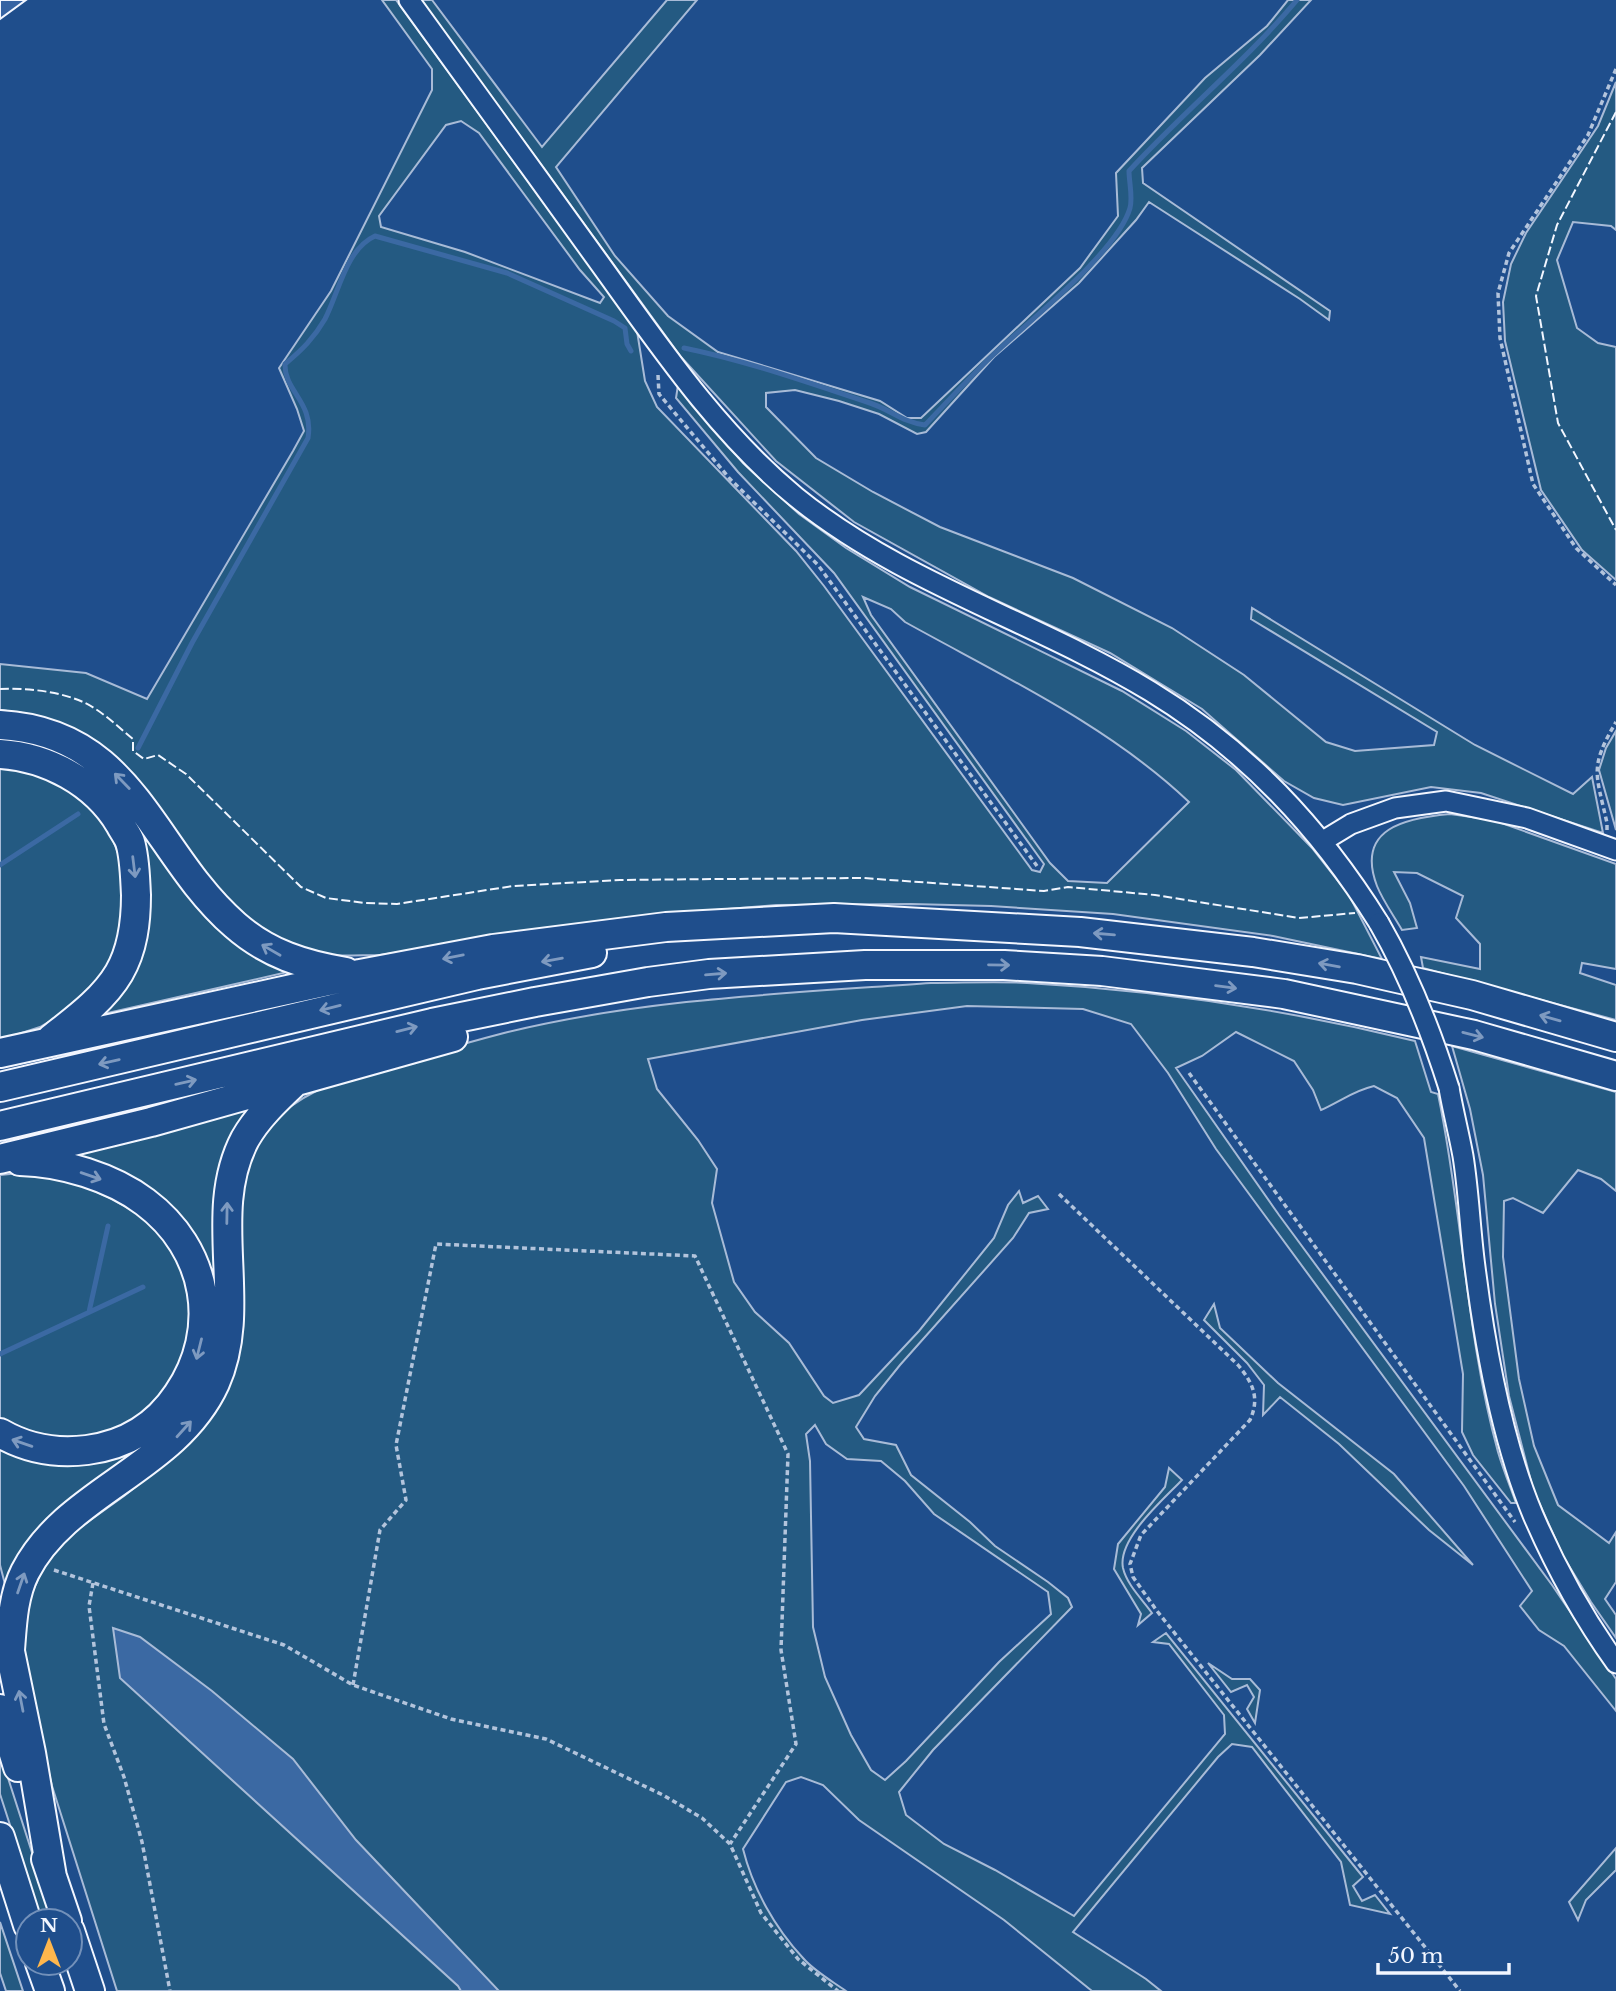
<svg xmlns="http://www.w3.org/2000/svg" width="1616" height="1991" font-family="'Libre Baskerville',serif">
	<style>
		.green { fill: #245a82; stroke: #a8bbd7; stroke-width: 2; fill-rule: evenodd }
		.water { fill: #3b69a3; stroke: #a8bbd7; stroke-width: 2 }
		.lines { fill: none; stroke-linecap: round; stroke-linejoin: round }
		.stream { stroke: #3b69a3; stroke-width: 5 }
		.building { fill: #3563a3; stroke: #f2f6ff; stroke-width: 2 }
		.minor-casing { stroke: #f2f6ff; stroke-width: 23 }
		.highway-casing { stroke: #f2f6ff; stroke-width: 32 }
		.path { stroke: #b3c4dc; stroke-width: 3.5; stroke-dasharray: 5 3.5; stroke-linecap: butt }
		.minor { stroke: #1f4e8c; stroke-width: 19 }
		.highway { stroke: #1f4e8c; stroke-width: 28 }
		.minor-bridge-casing { stroke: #f2f6ff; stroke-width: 23; stroke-linecap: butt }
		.minor-bridge { stroke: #1f4e8c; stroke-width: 19 }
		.fence { stroke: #f2f6ff; stroke-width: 2; stroke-dasharray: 9 3.5; stroke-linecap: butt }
		.oneway { stroke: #7e9ac0 }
	</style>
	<rect width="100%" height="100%" fill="#1f4e8c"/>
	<path class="green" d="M382,0H396L637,331L645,381L657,407L796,551L824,586L1032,870L1040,872L1044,864L834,573L738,472L676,398L678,385L743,463L799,514L846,548L910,587L1122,691L1186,731L1236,770L1312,848L1349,895L1382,959L1273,936L1113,914L991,906L911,904L776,905L642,916L380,955C355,955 329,958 305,951C213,927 181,812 112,756C93,740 66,724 42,717C29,713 14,712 0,710V664L86,673L147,699L293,451L304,431L297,409L279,368L331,291L432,90V69ZM461,121L479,133L580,270L604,297L600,303L465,252L381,227L379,216L446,125ZM863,597L891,609L905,622C1002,676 1108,725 1189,802L1107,883L1068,881L1050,863L871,615Z
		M421,0H432L542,147L667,0H697L556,167L615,256L668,316L718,352L880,401L907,418H921L1080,268L1118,216L1116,173L1205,78L1267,26L1288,0H1311L1260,55L1142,168L1143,183L1330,311L1329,320L1300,299L1149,202L1136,220L1079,283L994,357L926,432L917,434L879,414L839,401L795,390L766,393V407L816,458L873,492L940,527L1073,578L1172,628L1244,675L1326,742L1355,751L1434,745L1437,732L1251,619L1252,608L1475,745L1573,794L1592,777L1603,833L1481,793L1431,787L1343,805L1314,798L1284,781L1202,709L1110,653L989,597L854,522L776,461L681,357Z
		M1616,82V230L1611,226L1573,222L1557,260L1577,328L1598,343L1616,347V580L1582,550L1541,490L1505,341L1503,302L1511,264L1526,233L1598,126Z
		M1616,731V830L1599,770L1606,748Z
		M0,732L50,742L90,766L292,971L99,1015L127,980L122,812L0,742Z
		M0,761L51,775L88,801L107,825L123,866L122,927L114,960L76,1006L40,1027L0,1040Z
		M1450,814L1493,820L1616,864V969L1582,963L1580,973L1616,985V1020L1423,968L1421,957L1480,969V944L1456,918L1463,896L1417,873L1394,872L1410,903L1417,928L1402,930C1394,916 1383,901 1377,886C1355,828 1406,818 1450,814Z
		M931,983C963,983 995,981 1027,983C1158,990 1288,1010 1415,1041L1431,1092L1438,1094C1463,1213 1466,1336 1498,1452C1503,1469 1510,1486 1516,1503H1511L1473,1455L1462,1432L1463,1374L1424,1138L1397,1098L1374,1086C1355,1090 1339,1102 1321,1110L1313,1090L1294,1061L1236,1032L1202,1056L1176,1068L1279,1215L1552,1585L1616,1679V1711L1564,1646L1539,1630L1520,1606L1532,1591L1464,1486L1216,1149L1168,1073L1131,1024L1083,1009L967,1006L862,1020L648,1059L657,1089L698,1140L717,1169L712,1203L734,1282L755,1312L789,1343L824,1396L833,1403L859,1395L919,1331L994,1238L1008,1205L1019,1191L1023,1203L1038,1196L1048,1209L1029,1213L1013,1238L900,1365L875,1396L856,1427L864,1439L896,1445L911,1475L970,1522L995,1546L1048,1582L1068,1598L1072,1607L933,1750L899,1792L906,1815L944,1844L995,1870L1074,1916L1225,1734L1224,1715L1169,1644L1153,1642L1166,1633L1363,1877L1353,1886L1362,1901L1375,1895L1390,1914L1350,1905L1341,1862L1252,1747L1232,1744L1218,1757L1073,1932L1146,1979L1161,1991H1092L1004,1920L859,1820L823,1785L801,1777L786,1782L743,1849C753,1889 775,1928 803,1958C814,1971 832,1981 846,1991H117L52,1786L24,1665L22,1633L30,1597L46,1562L64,1539L124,1496L188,1445L217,1407L242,1188C249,1165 258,1133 277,1117C320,1080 370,1071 422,1056C449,1048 477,1040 504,1033C641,999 791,993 931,983ZM815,1425L826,1444L847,1459L881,1461L905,1481L934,1514L1048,1592L1051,1614L999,1662L906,1761L885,1780L871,1770L851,1735L825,1677L813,1627L810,1461L806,1434Z
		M1452,1046L1616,1092V1191L1601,1179L1578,1170L1543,1213L1513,1198L1504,1201L1503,1257L1519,1379L1534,1446L1558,1505L1609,1543L1616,1532V1582L1605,1599L1616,1615V1638L1591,1602L1563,1556L1533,1489L1509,1396L1495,1304L1483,1175L1470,1109Z
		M258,1105L239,1139L223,1321L209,1382L6,1588L0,1565V1446L102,1461L194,1386L197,1250L65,1155Z
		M20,1173L72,1181L108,1197L141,1215L170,1243L186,1278L195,1311L179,1375L142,1417L111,1437L73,1445L0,1422V1175Z
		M1214,1304L1220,1328L1278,1383L1394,1474L1473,1565L1429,1530L1339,1444L1280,1397L1263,1415L1264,1385L1247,1363L1204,1320Z
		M1169,1468L1182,1480C1164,1499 1117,1539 1123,1568C1127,1585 1142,1599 1152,1613L1138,1625L1141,1614L1114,1569L1118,1544L1165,1487Z
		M1208,1663L1232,1679H1250L1260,1690L1255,1723L1247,1709L1254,1697L1247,1685L1231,1692Z
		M0,1753L54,1921H41L0,1794Z
		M1616,1848V1870L1586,1900L1578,1920L1569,1902Z
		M0,1922L23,1991H6L0,1973Z"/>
	<path class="water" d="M113,1628L140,1637L212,1691L293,1759L356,1840L499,1991H461L458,1986L120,1678Z"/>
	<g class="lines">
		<path class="stream" d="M684,348C748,361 809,383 870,403C891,410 902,422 925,425C947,402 969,378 992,356C1027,322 1117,253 1130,208C1133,197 1129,182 1129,171C1183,112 1246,61 1297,0
			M138,748L192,643L308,438C314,402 284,391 285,364C302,350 314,338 325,319C339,292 346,249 375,236L507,273L614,321L625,328L627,344L631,351
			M0,865L78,814
			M89,1312L108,1226
			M0,1354L143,1287"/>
	</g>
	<path class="building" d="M0,0H26L0,19Z"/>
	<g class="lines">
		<defs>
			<path id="minor" d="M409,0C473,87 535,174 598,261C658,344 716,431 796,497C902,583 1035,621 1150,691C1247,750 1319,827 1379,923
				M1323,841L1351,824L1395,808L1446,801L1527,818L1616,850
				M1449,1088C1453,1111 1459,1134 1463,1156C1469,1193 1470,1230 1475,1267C1485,1346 1502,1441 1533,1515C1555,1566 1583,1617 1616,1663"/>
			<path id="highway" d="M0,725C134,732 151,852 235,925C268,954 304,965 346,972
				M0,754C47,757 95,782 120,824C123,830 128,836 130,842C135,858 135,878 136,895C136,922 133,949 119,973C103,1000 75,1020 51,1039
				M0,1053L360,974L493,949L666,927L834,918L1080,932L1253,952L1357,969L1472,995L1616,1037
				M0,1087L477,975L592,953
				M0,1126L432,1023L535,1002L648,982L709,974L865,965H1004L1102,971L1284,994L1474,1035L1616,1076
				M0,1159L151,1122L453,1037
				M0,1433C26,1448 56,1454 87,1450C126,1445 156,1427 178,1394C222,1329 208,1249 145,1202C112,1177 62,1162 20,1161
				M6,1632L31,1753L52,1877
				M10,1650C12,1624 13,1596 25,1572C67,1490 175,1470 215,1383C250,1305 205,1215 245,1139C258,1116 279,1097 298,1079
				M0,1709L18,1767
				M0,1837L28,1925
				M46,1859L67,1921
				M70,1931L90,1991
				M40,1963L50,1991"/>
		</defs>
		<use href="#minor" class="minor-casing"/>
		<use href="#highway" class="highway-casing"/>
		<path class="path" d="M1616,69L1588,135L1509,253L1498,293L1500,338L1533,484L1576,548L1616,585
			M658,375L659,394L730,479L818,565L1037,866
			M1607,830V823C1596,773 1589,768 1616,722
			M1189,1073L1515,1522
			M1059,1194L1238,1365C1253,1383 1260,1398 1250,1420L1141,1535L1130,1564L1133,1577L1157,1611L1460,1991
			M54,1570L284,1645L353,1685L451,1719L546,1739L663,1795L702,1818L730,1844L761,1913L798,1959L838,1991
			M93,1583L89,1606L104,1724L124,1777L142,1842L170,1991
			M353,1685L380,1530L406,1500L396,1445L436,1244L695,1256L788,1454L781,1650L796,1744L730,1844"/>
		<use href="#minor" class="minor"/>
		<use href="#highway" class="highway"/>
		<defs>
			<path id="minor-bridge" d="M1379,923C1409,975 1431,1031 1449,1088"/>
		</defs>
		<use href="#minor-bridge" class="minor-bridge-casing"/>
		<use href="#minor-bridge" class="minor-bridge"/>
		<path class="fence" d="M1616,112L1557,225L1536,296L1558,423L1616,530
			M0,689C27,688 58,691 83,702C101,710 117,726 133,739V751L144,759L158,755L186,774L301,887L326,898L365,903L397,904L513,886L620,880L723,879L863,878L1044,891L1068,887L1155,895L1299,918L1355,913"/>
	</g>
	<defs><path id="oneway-shaft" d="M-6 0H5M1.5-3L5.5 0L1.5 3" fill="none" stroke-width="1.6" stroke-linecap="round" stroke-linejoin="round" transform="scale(1.75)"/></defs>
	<g class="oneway">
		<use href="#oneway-shaft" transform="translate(122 781) rotate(-134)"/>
		<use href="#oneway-shaft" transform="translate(134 867) rotate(83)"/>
		<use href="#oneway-shaft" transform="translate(1104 934) rotate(-175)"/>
		<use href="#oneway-shaft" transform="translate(271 950) rotate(-150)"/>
		<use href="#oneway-shaft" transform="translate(453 957) rotate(169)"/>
		<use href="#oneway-shaft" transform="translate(552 960) rotate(170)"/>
		<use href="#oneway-shaft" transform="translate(999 965) rotate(1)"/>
		<use href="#oneway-shaft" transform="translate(1329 965) rotate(-170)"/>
		<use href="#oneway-shaft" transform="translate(716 974) rotate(-5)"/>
		<use href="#oneway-shaft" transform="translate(1226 987) rotate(7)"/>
		<use href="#oneway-shaft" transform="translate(330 1008) rotate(166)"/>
		<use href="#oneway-shaft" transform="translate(1550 1018) rotate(-164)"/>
		<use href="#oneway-shaft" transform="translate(407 1029) rotate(-14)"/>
		<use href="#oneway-shaft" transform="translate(1473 1035) rotate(14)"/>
		<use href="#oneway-shaft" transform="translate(109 1062) rotate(167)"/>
		<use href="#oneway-shaft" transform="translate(186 1082) rotate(-13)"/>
		<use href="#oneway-shaft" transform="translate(91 1176) rotate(19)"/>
		<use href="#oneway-shaft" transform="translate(227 1213) rotate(-89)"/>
		<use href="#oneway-shaft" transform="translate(199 1349) rotate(104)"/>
		<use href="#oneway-shaft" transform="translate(184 1429) rotate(-48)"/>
		<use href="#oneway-shaft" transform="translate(22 1443) rotate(-161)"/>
		<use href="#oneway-shaft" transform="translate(21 1583) rotate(-71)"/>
		<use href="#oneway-shaft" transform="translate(21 1701) rotate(-101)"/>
	</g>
	<g transform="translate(49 1942)"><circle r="33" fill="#1f4e8c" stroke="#7391ba" stroke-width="2"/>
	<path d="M0-5L12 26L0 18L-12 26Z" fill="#ffb74d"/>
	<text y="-10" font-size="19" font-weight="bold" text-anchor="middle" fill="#f2f6ff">N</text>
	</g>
	<path d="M1378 1963v10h131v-10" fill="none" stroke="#f2f6ff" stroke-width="3.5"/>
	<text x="1388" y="1963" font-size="21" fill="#f2f6ff" stroke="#1f4e8c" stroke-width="5" paint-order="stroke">50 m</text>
</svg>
